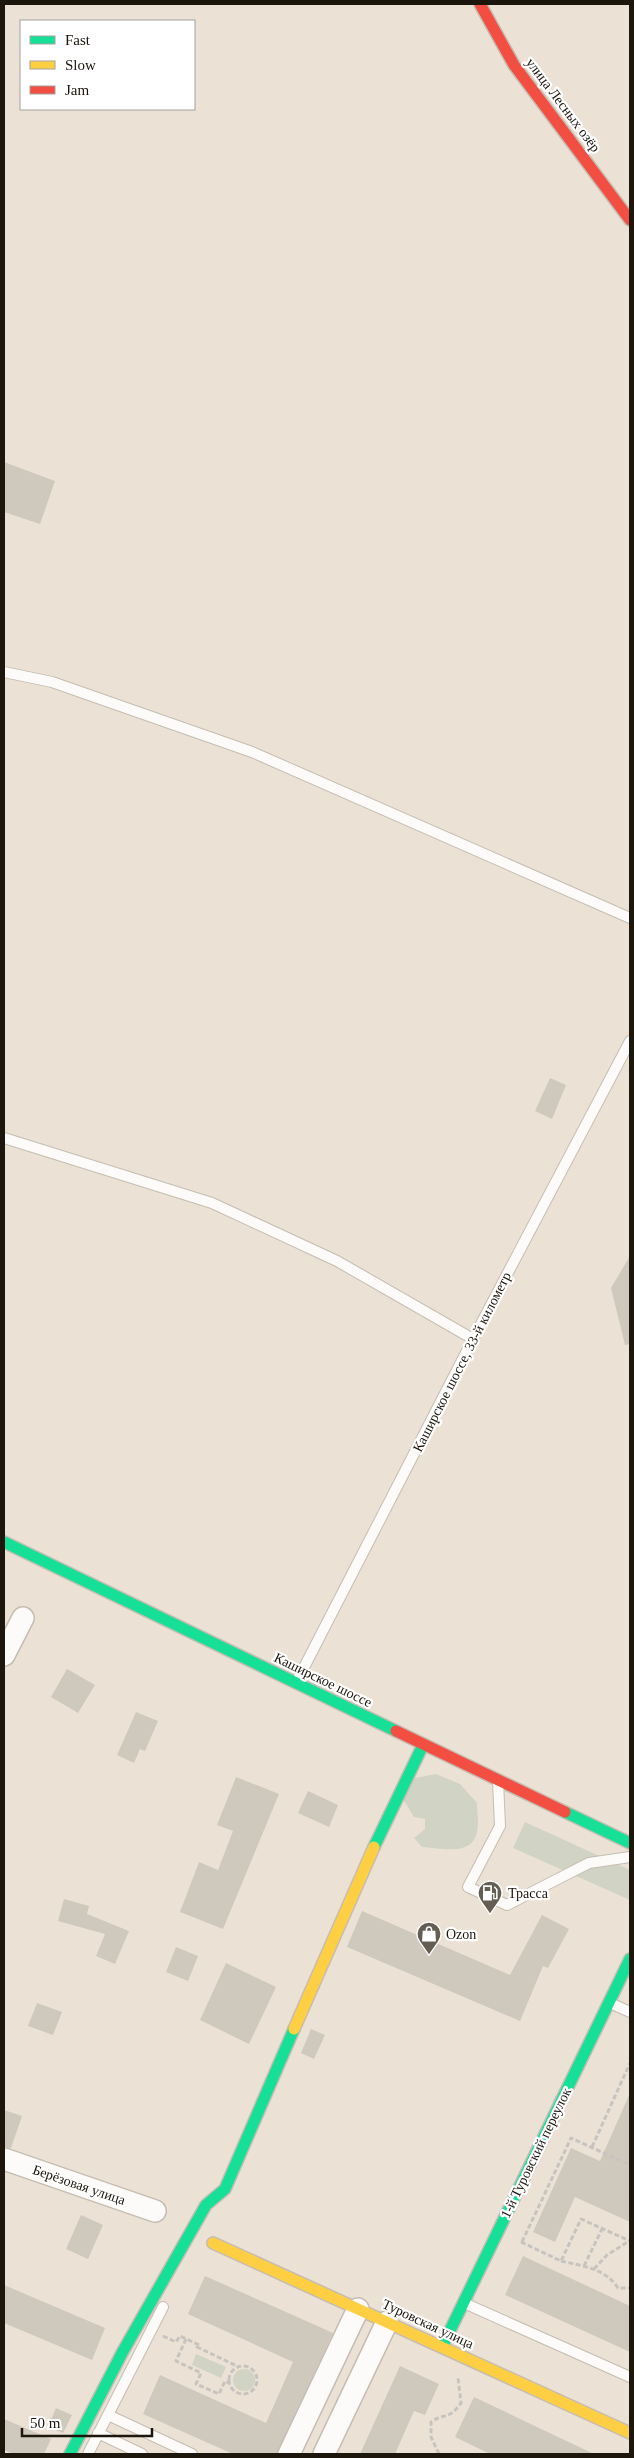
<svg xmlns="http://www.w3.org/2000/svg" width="634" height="2458" font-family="'Times New Roman',serif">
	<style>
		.green { fill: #d1d3c4 }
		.building { fill: #cfc8bd }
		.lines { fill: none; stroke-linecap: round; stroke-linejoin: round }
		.lane-casing { stroke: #c5bdb2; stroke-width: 12 }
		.street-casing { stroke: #c5bdb2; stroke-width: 24 }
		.fast-casing { stroke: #c5bdb2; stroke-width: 14 }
		.slow-casing { stroke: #c5bdb2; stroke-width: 14 }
		.jam-casing { stroke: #c5bdb2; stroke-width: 14 }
		.path { stroke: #c7c4c0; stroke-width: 3; stroke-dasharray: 5 2.5; stroke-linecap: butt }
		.lane { stroke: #fcfbf9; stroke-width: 10 }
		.street { stroke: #fcfbf9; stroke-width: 21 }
		.fast { stroke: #16e098; stroke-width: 11 }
		.slow { stroke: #ffcf43; stroke-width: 11 }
		.jam { stroke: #f24e42; stroke-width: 11 }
		.labels { text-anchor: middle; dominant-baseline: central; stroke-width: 4.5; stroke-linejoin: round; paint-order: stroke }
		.street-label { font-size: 14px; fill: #1c160d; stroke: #fff }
		.poi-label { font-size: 14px; fill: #1c160d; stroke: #fff; text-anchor: start }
	</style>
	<rect width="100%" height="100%" fill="#ebe2d5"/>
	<path class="green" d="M436,1774L460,1784L477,1803C477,1812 479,1823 477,1832C472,1857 440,1848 422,1847L414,1838L425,1829V1819L414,1817L403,1799L410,1779Z
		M525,1822L630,1870V1900L513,1848Z
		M196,2354L226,2367L221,2378L192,2365Z
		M233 2380a11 11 0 1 1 22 0a11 11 0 1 1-22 0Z"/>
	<path class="building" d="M4,462L55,481L40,524L4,512Z
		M550,1078L566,1085L552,1119L535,1111Z
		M630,1256V1344L625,1345L611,1288Z
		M67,1669L95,1685L78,1713L51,1697Z
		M136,1712L158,1721L145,1751L140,1749L134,1763L117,1755Z
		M236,1777L279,1794L223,1929L180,1912L199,1862L218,1870L233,1831L217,1825Z
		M308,1791L338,1805L329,1827L298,1813Z
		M64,1899L89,1906L87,1914L129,1931L115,1964L96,1956L105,1934L58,1921Z
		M362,1911L510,1975L542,1915L569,1929L548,1968L543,1966L520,2021L347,1947Z
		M176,1947L198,1956L188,1981L166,1972Z
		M226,1963L276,1987L249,2044L200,2020Z
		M37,2003L62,2012L53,2035L28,2026Z
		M311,2029L325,2035L314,2059L301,2053Z
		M630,2093V2222L575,2197L555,2242L533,2232L571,2148L600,2161Z
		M4,2110L22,2116L11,2148L4,2147Z
		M81,2215L103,2225L88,2259L66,2249Z
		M523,2256L630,2306V2352L505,2295Z
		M205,2276L333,2333L277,2454H233L143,2414L160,2375L266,2423L293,2362L188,2314Z
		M4,2285L105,2328L92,2360L4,2323Z
		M400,2366L439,2384L425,2415L414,2411L395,2454H360Z
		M474,2397L594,2454H490L455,2437Z
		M56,2408L72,2415L63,2433L48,2427Z
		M4,2419L51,2439L44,2454H14L4,2450Z"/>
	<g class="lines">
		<defs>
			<path id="lane" d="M4,672L52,682L252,752L630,918
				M4,1138L212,1203L337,1261L473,1339
				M297,1681L473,1339L630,1041
				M498,1781L500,1826L468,1887L507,1905L589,1863L630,1857
				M610,2003L630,2012
				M464,2303L630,2377
				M108,2415L192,2454
				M98,2433L142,2454
				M88,2454L163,2307"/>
			<path id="street" d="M4,1655L23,1618
				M4,2159L155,2211
				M289,2454L358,2309
				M324,2454L387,2322"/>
			<path id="fast" d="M4,1542L396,1731
				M565,1812L630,1843
				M374,1847L423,1745
				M442,2347L630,1959
				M70,2454L122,2353L206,2205L225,2189L294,2029"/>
			<path id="slow" d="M294,2029L374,1847
				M213,2243L630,2433"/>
			<path id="jam" d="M480,4L514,65L630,220
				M396,1731L565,1812"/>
		</defs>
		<use href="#lane" class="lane-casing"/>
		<use href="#street" class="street-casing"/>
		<use href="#fast" class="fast-casing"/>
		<use href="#slow" class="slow-casing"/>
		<use href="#jam" class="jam-casing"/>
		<path class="path" d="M592,2147L630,2063
			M521,2242L561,2261L581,2219L630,2241
			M522,2242L571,2138L630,2165
			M561,2261C582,2266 605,2268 618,2288H630
			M584,2266L602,2229
			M594,2269L607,2255L629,2241
			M163,2336L176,2342L180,2336L199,2345L197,2347L239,2367
			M186,2339L176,2361L201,2373L196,2384L219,2394L225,2381L229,2383
			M229 2380a14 14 0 1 1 28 0a14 14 0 1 1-28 0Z
			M439,2454L431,2437V2422C445,2412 448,2421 461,2403L458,2378"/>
		<use href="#lane" class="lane"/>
		<use href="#street" class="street"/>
		<use href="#fast" class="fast"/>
		<use href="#slow" class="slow"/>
		<use href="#jam" class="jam"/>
	</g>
	<defs>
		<symbol id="fuel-pin" viewBox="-11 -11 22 30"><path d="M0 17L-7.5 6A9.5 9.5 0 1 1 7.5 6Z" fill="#645d53" stroke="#fff"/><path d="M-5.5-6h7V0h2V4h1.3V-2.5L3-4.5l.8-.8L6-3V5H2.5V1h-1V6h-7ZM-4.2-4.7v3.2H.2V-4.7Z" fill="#fff"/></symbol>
		<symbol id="shop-pin" viewBox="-11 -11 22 30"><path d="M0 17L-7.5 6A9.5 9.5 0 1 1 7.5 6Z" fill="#645d53" stroke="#fff"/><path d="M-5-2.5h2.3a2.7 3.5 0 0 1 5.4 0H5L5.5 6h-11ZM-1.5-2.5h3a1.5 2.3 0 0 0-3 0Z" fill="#fff"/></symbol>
	</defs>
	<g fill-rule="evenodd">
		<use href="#fuel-pin" x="476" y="1879" width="28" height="38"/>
		<use href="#shop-pin" x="415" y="1920" width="28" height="38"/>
	</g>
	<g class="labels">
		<g class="street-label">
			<text transform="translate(563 105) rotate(53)">улица Лесных озёр</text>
			<text transform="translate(462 1362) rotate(-63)">Каширское шоссе, 33-й километр</text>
			<text transform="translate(323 1680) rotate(26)">Каширское шоссе</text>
			<text transform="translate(536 2153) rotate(-64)">1-й Туровский переулок</text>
			<text transform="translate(79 2185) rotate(19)">Берёзовая улица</text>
			<text transform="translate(428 2324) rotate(25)">Туровская улица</text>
		</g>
		<g class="poi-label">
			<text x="508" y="1893">Трасса</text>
			<text x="446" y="1934">Ozon</text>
		</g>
	</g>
	<rect width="634" height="2458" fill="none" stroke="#1c160d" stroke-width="10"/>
	<rect x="20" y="20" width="175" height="90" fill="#ffffff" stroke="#a4a29e"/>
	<rect x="30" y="36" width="25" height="8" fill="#16e098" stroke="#a4a29e"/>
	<text x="65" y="45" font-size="15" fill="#1c160d">Fast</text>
	<rect x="30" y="61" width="25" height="8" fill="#ffcf43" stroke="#a4a29e"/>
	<text x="65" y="70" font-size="15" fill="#1c160d">Slow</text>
	<rect x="30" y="86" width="25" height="8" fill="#f24e42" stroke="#a4a29e"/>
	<text x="65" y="95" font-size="15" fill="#1c160d">Jam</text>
	<path d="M22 2428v8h130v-8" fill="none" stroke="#1c160d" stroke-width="2.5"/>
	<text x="30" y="2428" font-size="15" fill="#1c160d" stroke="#ffffff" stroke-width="4" paint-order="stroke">50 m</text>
</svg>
